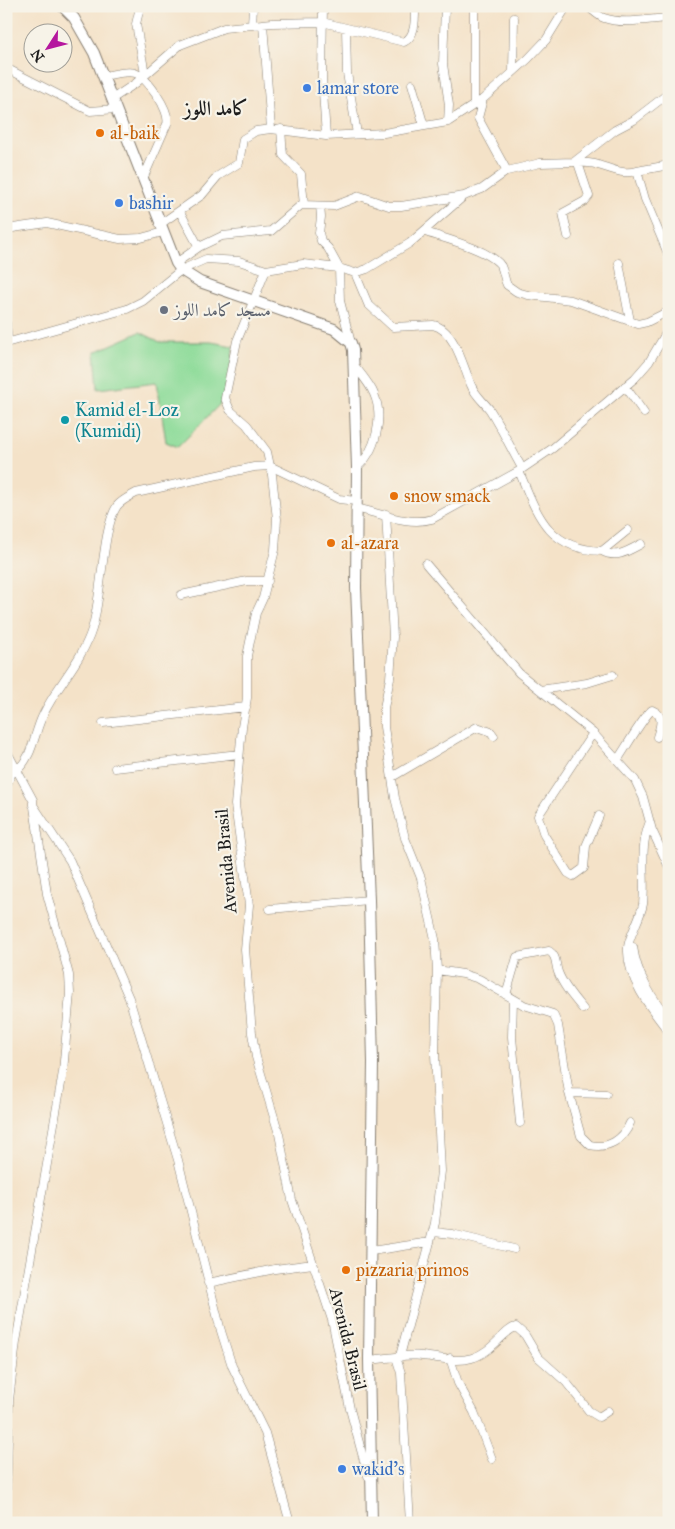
<svg xmlns="http://www.w3.org/2000/svg" width="675" height="1529" font-family="'IM FELL Great Primer',Amiri,serif">
	<style>
		.green { fill: #8ddb99; stroke: #547c5a }
		.lines { fill: none; stroke-linecap: round; stroke-linejoin: round }
		.minor-casing { stroke: #887f72; stroke-width: 9 }
		.major-casing { stroke: #887f72; stroke-width: 12 }
		.minor { stroke: #fff; stroke-width: 8 }
		.major { stroke: #fff; stroke-width: 10 }
		.shop-dot { fill: #3f7fe0; stroke: #f7f3e8; stroke-width: 2 }
		.food-dot { fill: #e8710a; stroke: #f7f3e8; stroke-width: 2 }
		.worship-dot { fill: #6b7280; stroke: #f7f3e8; stroke-width: 2 }
		.culture-dot { fill: #0f9aa8; stroke: #f7f3e8; stroke-width: 2 }
		.labels { text-anchor: middle; dominant-baseline: central; stroke-width: 4.5; stroke-linejoin: round; paint-order: stroke }
		.shop-label { font-size: 18px; fill: #366cbe; stroke: #f7f3e8; text-anchor: start }
		.food-label { font-size: 18px; fill: #c56008; stroke: #f7f3e8; text-anchor: start }
		.worship-label { font-size: 18px; fill: #5b616d; stroke: #f7f3e8; text-anchor: start }
		.culture-label { font-size: 18px; fill: #0d838f; stroke: #f7f3e8; text-anchor: start }
		.street-label { font-size: 18px; fill: #1c1c1c; stroke: #f7f3e8 }
		.quarter-label { font-size: 20px; font-weight: bold; fill: #1c1c1c; stroke: #f7f3e8 }
	</style>
	<rect width="100%" height="100%" fill="#f7f3e8"/>
	<filter id="ink" filterUnits="userSpaceOnUse"><feTurbulence type="fractalNoise" baseFrequency=".02" numOctaves="2"/><feDisplacementMap in="SourceGraphic" scale="10" xChannelSelector="R" yChannelSelector="G"/><feConvolveMatrix kernelMatrix="1 2 1 2 8 2 1 2 1" color-interpolation-filters="sRGB"/></filter>
	<filter id="wash" filterUnits="userSpaceOnUse"><feTurbulence type="fractalNoise" baseFrequency=".0096" numOctaves="4" result="noise"/><feDisplacementMap in="SourceGraphic" scale="20" xChannelSelector="R" yChannelSelector="G"/><feGaussianBlur stdDeviation="1.12" result="paint"/><feColorMatrix in="noise" values="0 0 0 0 0 0 0 0 0 0 0 0 0 0 0 0 0 1.4 0 .05"/><feComposite in="paint" operator="in"/></filter>
	<g filter="url(#wash)">
		<rect width="100%" height="100%" fill="#f4e2c8"/>
		<path class="green" d="M140,332L160,342H211L233,346L232,368L220,404L178,447L166,442L157,382L98,389L95,352Z"/>
	</g>
	<g filter="url(#ink)">
		<g class="lines">
			<defs>
				<path id="minor" d="M323,6L322,77L326,136
					M432,6L445,7
					M445,6L443,64L449,105L448,122
					M474,6V104
					M587,6C593,10 598,16 604,18C623,25 648,19 669,18
					M140,7L136,24L145,74
					M263,24L271,129
					M252,25L253,6
					M346,28L347,73L357,134
					M6,68L90,111L116,109
					M513,72L514,18
					M103,76C113,75 126,70 135,73C147,77 171,111 167,124L143,179
					M412,84L424,126
					M112,99L136,83L180,45L224,28L272,23L322,22L404,42C416,36 415,19 415,6
					M483,99L478,118L507,171
					M281,129L283,155L301,174L304,205
					M579,163C600,160 616,177 637,171L645,199L669,256
					M637,171L669,165
					M320,206L321,217L319,233L321,241L328,248L339,268L340,301L351,343
					M180,212L199,247
					M159,225L202,195L218,176L239,163L243,139L256,131L271,129L326,136L384,133L448,122L483,99L528,59L546,40L567,6
					M6,229L47,223L120,239L141,238L163,232
					M425,232C443,238 491,250 501,266C504,272 504,279 507,285L517,292L528,295L571,300L638,324L647,322L669,311
					M568,236L563,213L585,201L589,196L577,160
					M176,263L199,247L222,236L271,231L301,205L334,206L360,196L389,206H401L464,196
					M619,263L630,321
					M266,270L237,341L225,398L230,410L247,425L267,452L272,475L277,519L275,550L263,598L256,613L247,656V698L242,727L235,805L249,905L245,949L252,1033L256,1057L279,1134L292,1200L332,1320L350,1409L368,1476
					M355,273L368,304L393,327L433,325C455,329 464,369 471,385C475,395 484,402 490,410C502,429 511,449 522,468
					M6,323L8,342
					M6,343L127,309L143,301L181,270L206,259L239,261L266,270L303,264L339,268L355,273L367,269L410,243L464,196L482,189L507,171L540,163L574,162L615,130L634,120L669,93
					M354,365C361,374 370,384 374,394C384,417 376,452 357,467
					M625,386L644,413
					M519,471C537,514 547,549 602,551L628,530
					M355,508C380,513 408,526 432,519L519,471L553,448L635,378L649,362L669,328
					M386,514L393,637L390,678L384,708V727L395,798L405,838L421,878L435,939L437,970L435,1054L441,1171L435,1223L400,1356
					M602,551C616,559 628,551 641,544
					M426,564L519,673L593,733L538,816L544,835L568,873L573,876L584,868L586,846L599,816
					M181,595L247,581H268
					M540,690L587,683L613,675
					M103,723L246,707
					M593,733L635,780L643,797L652,830L669,867
					M6,750L33,800V805L70,861L129,998L178,1160L221,1331L232,1366L265,1433L290,1523
					M618,759C625,749 645,714 652,710C665,715 660,727 657,737
					M115,768L239,754
					M17,770C33,757 34,733 43,715C57,685 82,661 92,629C102,598 102,528 117,506C122,500 129,497 136,493L254,467L270,466L339,499L356,501
					M392,777L477,727L491,732L494,736
					M6,786L15,766
					M649,824C639,850 646,877 643,904C641,917 629,936 628,947C626,978 651,1009 669,1032
					M270,909L369,900
					M633,947C637,975 651,997 669,1019
					M437,970L463,974L479,979L524,1005L553,1014L558,1025L569,1093L606,1094
					M506,995L517,957L549,951C557,956 555,963 558,972C563,986 574,998 583,1009
					M513,999L512,1037L520,1123
					M569,1093L581,1136L590,1145C608,1149 623,1140 630,1123
					M433,1232L452,1234L514,1249
					M371,1251L430,1242
					M208,1283L275,1269L313,1264
					M398,1357C422,1351 450,1365 472,1358C493,1352 505,1329 516,1327L525,1335L538,1357L566,1382L589,1411L599,1417L608,1411
					M450,1358L458,1383L474,1412L492,1459
					M369,1360L396,1357L401,1373L410,1523
					M6,1501L9,1400L16,1342L63,1072L70,993L69,975L47,894L34,807
					M668,1523L669,1522"/>
				<path id="major" d="M62,6L74,18L94,53L176,263L181,270L200,282L334,329L351,343L353,350L357,467L356,588L369,900L373,1062L369,1360L372,1523"/>
			</defs>
			<use href="#minor" class="minor-casing"/>
			<use href="#major" class="major-casing"/>
			<use href="#minor" class="minor"/>
			<use href="#major" class="major"/>
		</g>
	</g>
	<g class="shop-dot">
		<circle cx="307" cy="88" r="5"/>
		<circle cx="119" cy="203" r="5"/>
		<circle cx="342" cy="1469" r="5"/>
	</g>
	<g class="food-dot">
		<circle cx="100" cy="133" r="5"/>
		<circle cx="394" cy="496" r="5"/>
		<circle cx="331" cy="543" r="5"/>
		<circle cx="346" cy="1270" r="5"/>
	</g>
	<circle class="worship-dot" cx="164" cy="310" r="5"/>
	<circle class="culture-dot" cx="65" cy="420" r="5"/>
	<g class="labels">
		<g class="shop-label">
			<text x="317" y="88">lamar store</text>
			<text x="129" y="203">bashir</text>
			<text x="352" y="1469">wakid's</text>
		</g>
		<g class="food-label">
			<text x="110" y="133">al-baik</text>
			<text x="404" y="496">snow smack</text>
			<text x="341" y="543">al-azara</text>
			<text x="356" y="1270">pizzaria primos</text>
		</g>
		<g class="worship-label">
			<text x="174" y="310">مسجد كامد اللوز</text>
		</g>
		<g class="culture-label">
			<text x="75" y="410">Kamid el-Loz<tspan x="75" dy="21">(Kumidi)</tspan></text>
		</g>
		<g class="street-label">
			<text transform="translate(226 861) rotate(-95)">Avenida Brasil</text>
			<text transform="translate(348 1339) rotate(76)">Avenida Brasil</text>
		</g>
		<g class="quarter-label">
			<text x="216" y="108">كامد اللوز</text>
		</g>
	</g>
	<rect width="675" height="1529" fill="none" stroke="#f7f3e8" stroke-width="25"/>
	<g transform="translate(48 48) rotate(234)"><circle r="24" fill="#f7f3e8" stroke="#9f9d96"/>
	<path d="M0-4L9 19L0 12L-9 19Z" fill="#b5179e"/>
	<text y="-8" font-size="14" font-weight="bold" text-anchor="middle" fill="#1c1c1c">N</text>
	</g>
</svg>
